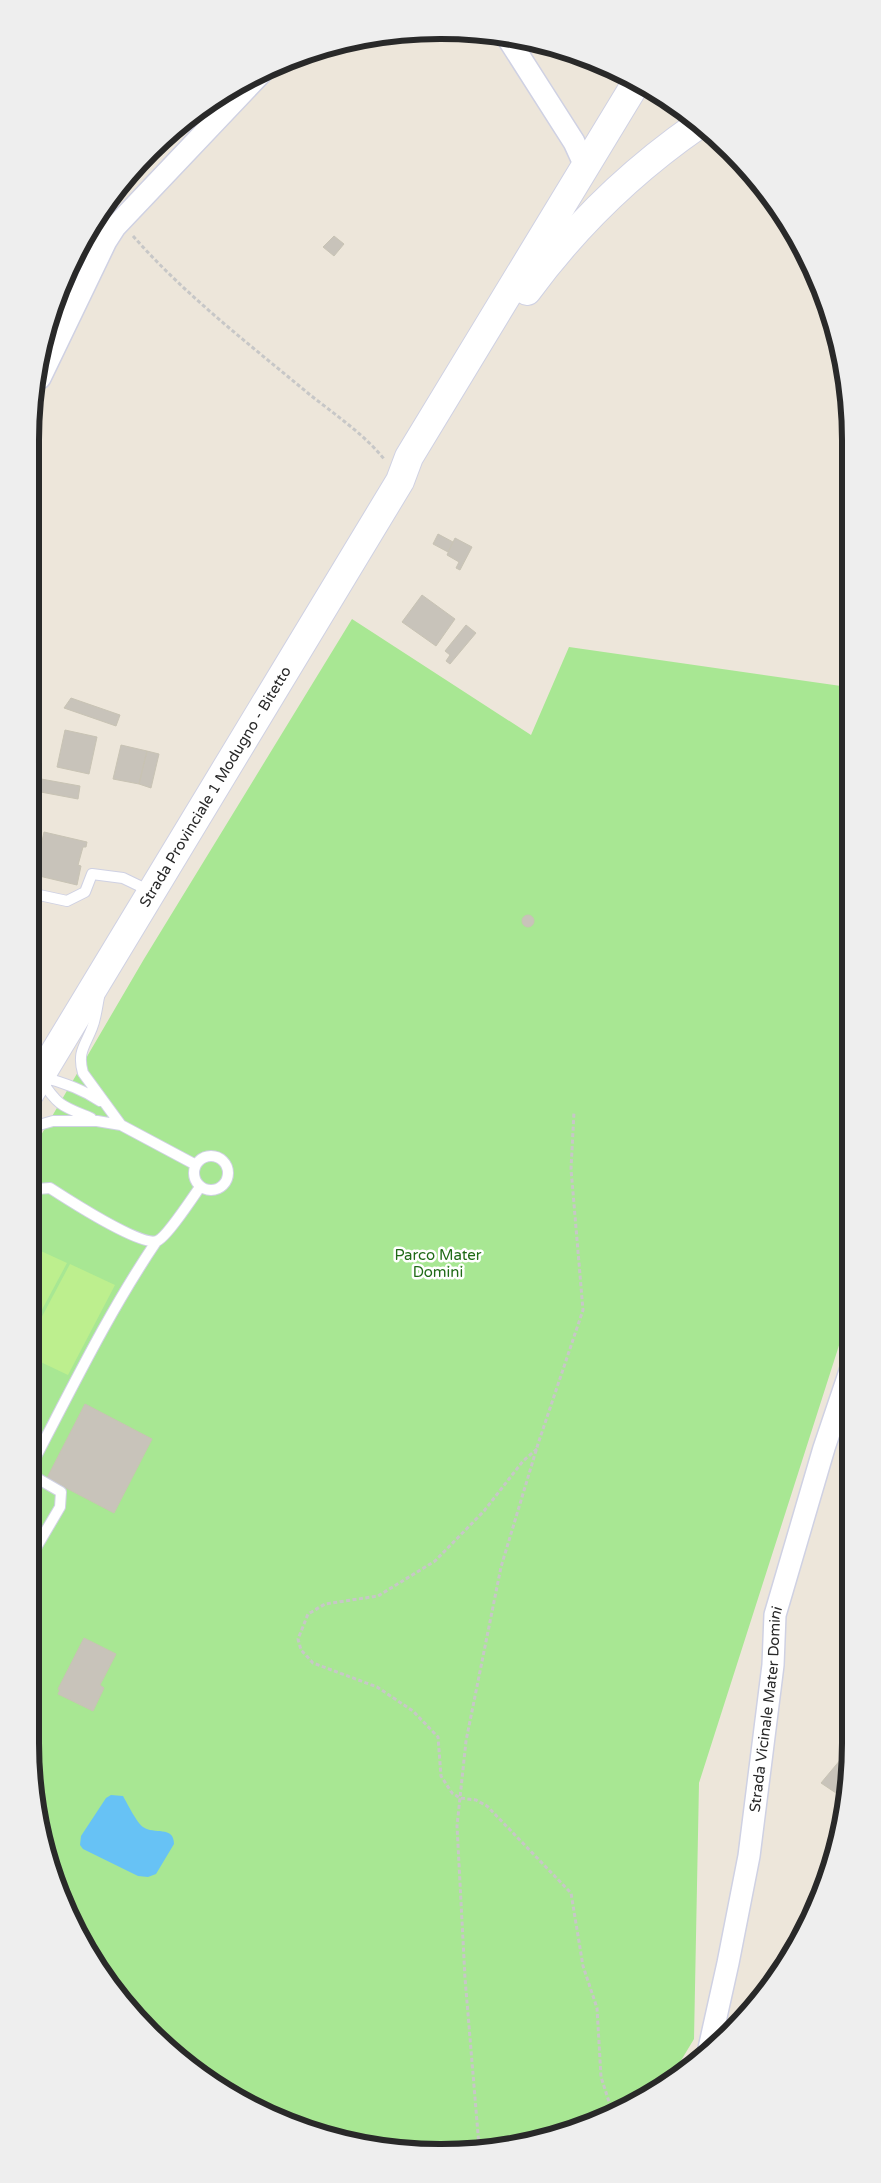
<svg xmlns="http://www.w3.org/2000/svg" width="881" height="2183" font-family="'Varela Round',sans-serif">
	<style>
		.green { fill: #a8e793 }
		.pitch { fill: #bdef8e }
		.water { fill: #67c2f5 }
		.building { fill: #c8c3ba; stroke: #c8c3b4 }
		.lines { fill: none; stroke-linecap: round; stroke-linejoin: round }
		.lane-casing { stroke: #cfd1e3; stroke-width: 12 }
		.street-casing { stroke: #cfd1e3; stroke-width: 24 }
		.secondary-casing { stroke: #cfd1e3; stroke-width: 30 }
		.path { stroke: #c7c7c7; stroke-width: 3; stroke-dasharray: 4 2.5; stroke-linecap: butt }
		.lane { stroke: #fff; stroke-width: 10 }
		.street { stroke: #fff; stroke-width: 21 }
		.secondary { stroke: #fff; stroke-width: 28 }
		.labels { text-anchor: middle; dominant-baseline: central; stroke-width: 5; stroke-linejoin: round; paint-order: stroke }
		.street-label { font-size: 15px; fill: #292929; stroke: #fff }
		.park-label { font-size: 15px; fill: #1f6a16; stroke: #fff }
		.rim { fill: none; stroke: #292929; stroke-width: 6 }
	</style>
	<rect width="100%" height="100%" fill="#ede6da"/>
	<path class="green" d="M352,619L531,735L569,647L848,687L850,1311L699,1783L694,2039L668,2082L646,2098L521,2145L387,2149L309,2131L235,2098L132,2013L85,1948L52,1875L30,1742V1154L144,959Z"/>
	<path class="pitch" d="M30,1246L67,1263L30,1332Z
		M70,1264L115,1285L68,1375L30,1357V1339Z"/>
	<path class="water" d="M111,1795L123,1796C127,1803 137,1823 143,1827C154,1835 174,1825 174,1844L156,1874L148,1877L138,1876L83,1849L80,1845L81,1836L106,1798Z"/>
	<path class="building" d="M334,236L344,244L334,256L323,247Z
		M438,534L453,542L448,552L433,544Z
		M455,538L472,547L460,570L456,568L459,562L447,555Z
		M422,595L455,619L436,646L402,622Z
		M466,625L476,633L450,664L446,661L450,655L445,651Z
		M71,698L120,715L116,726L64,708Z
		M65,730L97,737L89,774L57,767Z
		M121,745L147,751L139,784L113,779Z
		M147,751L159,754L151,788L139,784Z
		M30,777L80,786L78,799L30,790Z
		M44,832L87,842L86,847H83L78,865L81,866L77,885L35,875Z
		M522 921a6 6 0 1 1 12 0a6 6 0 1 1-12 0Z
		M85,1404L152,1439L114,1513L47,1478Z
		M84,1638L116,1654L100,1685L104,1688L93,1711L58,1694L60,1690L58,1689Z
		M30,1707L39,1711L30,1734Z
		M846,1753L849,1756L842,1797L821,1783Z"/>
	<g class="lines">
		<defs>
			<path id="lane" d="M30,893L67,901L85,892L92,874L123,878L150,891
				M99,997C97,1007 96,1018 92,1028C85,1046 77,1052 83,1073L121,1125
				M42,1077C62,1082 82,1089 100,1101
				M41,1080C59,1107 62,1106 91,1118
				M30,1130L39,1125L53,1121H97L121,1125L196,1165
				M194 1173a17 17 0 1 1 34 0a17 17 0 1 1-34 0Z
				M30,1201L38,1189L50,1188C67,1199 141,1247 157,1241C166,1238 193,1197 200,1187
				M30,1468C70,1392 108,1313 156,1242
				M30,1474L61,1492L60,1507L30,1558"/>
			<g id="street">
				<path d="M507,37L574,142L585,166"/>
				<path d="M40,378L106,241L115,227L263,71"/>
				<path id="s1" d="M708,2053L728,1963L749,1856L773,1665L775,1615L824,1448L850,1371"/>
			</g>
			<g id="secondary">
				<path d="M527,291C574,227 633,170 698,125"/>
				<path id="s2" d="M30,1093L400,481L409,457L636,83"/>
			</g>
		</defs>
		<use href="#lane" class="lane-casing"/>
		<use href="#street" class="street-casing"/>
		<use href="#secondary" class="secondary-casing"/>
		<path class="path" d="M133,236C185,295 249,344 309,394C334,414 364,434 384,459
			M537,1449L523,1461L484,1511L435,1561L378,1596L325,1604L308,1614L298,1639L301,1650L313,1663L377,1687L413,1711L438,1737L441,1776L452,1793L460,1798L476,1800L487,1806L571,1893L583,1966L597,2008L601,2077L612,2111
			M479,2146L465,1978L457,1826L466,1741L501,1567L538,1444L583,1310L571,1169L574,1112"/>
		<use href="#lane" class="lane"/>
		<use href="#street" class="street"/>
		<use href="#secondary" class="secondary"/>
	</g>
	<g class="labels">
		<g class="street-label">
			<text stroke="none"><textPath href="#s2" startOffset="358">Strada Provinciale 1 Modugno - Bitetto</textPath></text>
			<text stroke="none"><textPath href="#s1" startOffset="349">Strada Vicinale Mater Domini</textPath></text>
		</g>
		<g class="park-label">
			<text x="438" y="1255">Parco Mater<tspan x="438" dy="17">Domini</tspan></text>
		</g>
	</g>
	<path d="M0 0H881V2183H0ZM440 39H441A401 401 0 0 1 842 440V1743A401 401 0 0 1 441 2144H440A401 401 0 0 1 39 1743V440A401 401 0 0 1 440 39Z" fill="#eee" fill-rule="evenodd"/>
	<path class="rim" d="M440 39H441A401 401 0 0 1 842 440V1743A401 401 0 0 1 441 2144H440A401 401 0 0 1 39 1743V440A401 401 0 0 1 440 39Z"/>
</svg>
